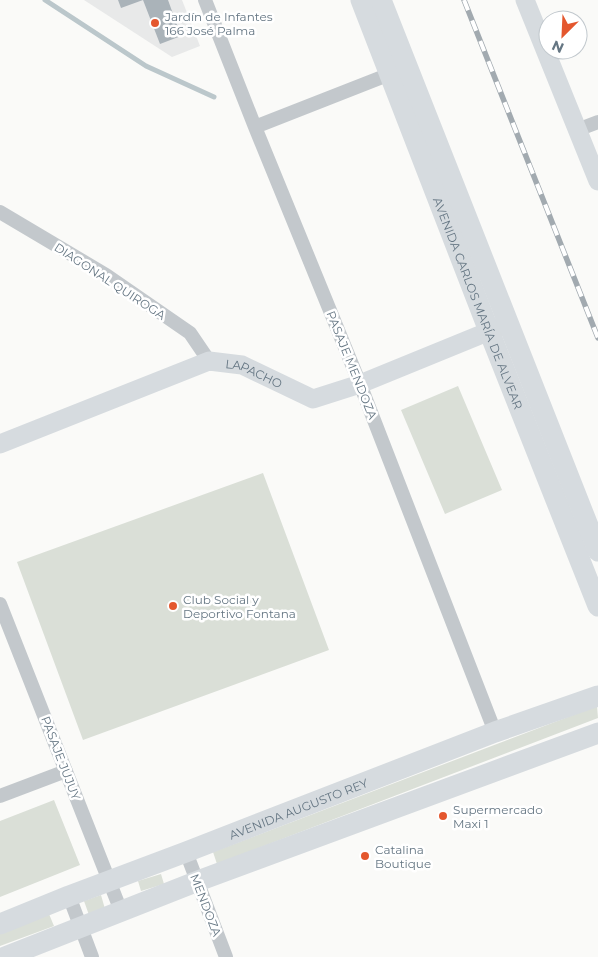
<svg xmlns="http://www.w3.org/2000/svg" width="598" height="957" font-family="Montserrat,sans-serif">
	<style>
		.built { fill: #e8e9e9 }
		.green { fill: #dadfd7 }
		.lines { fill: none; stroke-linecap: round; stroke-linejoin: round }
		.stream { stroke: #bbc7cb; stroke-width: 5 }
		.building { fill: #aab3b9 }
		.street { stroke: #c3c8cc; stroke-width: 14 }
		.secondary { stroke: #d6dbdf; stroke-width: 19 }
		.primary { stroke: #d6dbdf; stroke-width: 21 }
		.rail-casing { stroke: #a2aab0; stroke-width: 5.5 }
		.rail { stroke: #fff; stroke-width: 4; stroke-dasharray: 11; stroke-linecap: butt }
		.poi-dot { fill: #e4572e; stroke: #fff; stroke-width: 2 }
		.labels { text-anchor: middle; dominant-baseline: central; stroke-width: 5; stroke-linejoin: round; paint-order: stroke }
		.poi-label { font-size: 12px; fill: #657683; stroke: #fff; text-anchor: start }
		.street-label { font-size: 12px; fill: #657683; stroke: #fff }
	</style>
	<rect width="100%" height="100%" fill="#fafaf8"/>
	<path class="built" d="M84,0H182L200,46L172,57Z"/>
	<path class="green" d="M458,386L502,490L445,514L401,410Z
		M263,473L329,650L83,740L17,562Z
		M597,706L598,718L217,864L213,852Z
		M54,800L80,865L0,897V821Z
		M161,874L164,884L141,891L138,881Z
		M101,895L105,909L89,915L84,901Z
		M49,914L54,926L0,946V933Z"/>
	<g class="lines">
		<path class="stream" d="M45,0L146,66L214,97"/>
	</g>
	<path class="building" d="M118,0H143L121,8Z
		M143,0H168L181,36L160,44Z"/>
	<g class="lines">
		<path class="street" d="M205,0L255,127L360,384L495,732
			M255,127L390,74
			M577,130L598,122
			M0,212L106,275L190,333L209,361
			M0,604L121,911
			M0,796L66,771
			M186,852L226,957
			M69,896L92,957"/>
		<g class="secondary">
			<path d="M525,0L598,181"/>
			<path id="s1" d="M0,444L209,361L242,365L313,399L360,384L502,326"/>
		</g>
		<g class="primary">
			<path id="s2" d="M361,0L489,331L598,606"/>
			<path d="M381,0L598,551"/>
			<path id="s3" d="M0,924L69,896L186,852L495,732L598,696"/>
			<path d="M5,957L198,881L598,733"/>
		</g>
		<defs>
			<path id="rail" d="M464,0L598,338"/>
		</defs>
		<use href="#rail" class="rail-casing"/>
		<use href="#rail" class="rail"/>
	</g>
	<g class="poi-dot">
		<circle cx="155" cy="23" r="5"/>
		<circle cx="173" cy="606" r="5"/>
		<circle cx="443" cy="816" r="5"/>
		<circle cx="365" cy="856" r="5"/>
	</g>
	<g class="labels">
		<g class="poi-label">
			<text x="165" y="16">Jardín de Infantes<tspan x="165" dy="14">166 José Palma</tspan></text>
			<text x="183" y="599">Club Social y<tspan x="183" dy="14">Deportivo Fontana</tspan></text>
			<text x="453" y="809">Supermercado<tspan x="453" dy="14">Maxi 1</tspan></text>
			<text x="375" y="849">Catalina<tspan x="375" dy="14">Boutique</tspan></text>
		</g>
		<g class="street-label">
			<text transform="translate(110 281) rotate(33)">DIAGONAL QUIROGA</text>
			<text stroke="none"><textPath href="#s2" startOffset="325">AVENIDA CARLOS MARÍA DE ALVEAR</textPath></text>
			<text transform="translate(352 365) rotate(68)">PASAJE MENDOZA</text>
			<text stroke="none"><textPath href="#s1" startOffset="272">LAPACHO</textPath></text>
			<text transform="translate(61 758) rotate(69)">PASAJE JUJUY</text>
			<text stroke="none"><textPath href="#s3" startOffset="320">AVENIDA AUGUSTO REY</textPath></text>
			<text transform="translate(206 905) rotate(69)">MENDOZA</text>
		</g>
	</g>
	<g transform="translate(563 35) rotate(204)"><circle r="24" fill="#ffffff" stroke="#c1c8cd"/>
	<path d="M0-4L9 19L0 12L-9 19Z" fill="#e4572e"/>
	<text y="-8" font-size="14" font-weight="bold" text-anchor="middle" fill="#657683">N</text>
	</g>
</svg>
